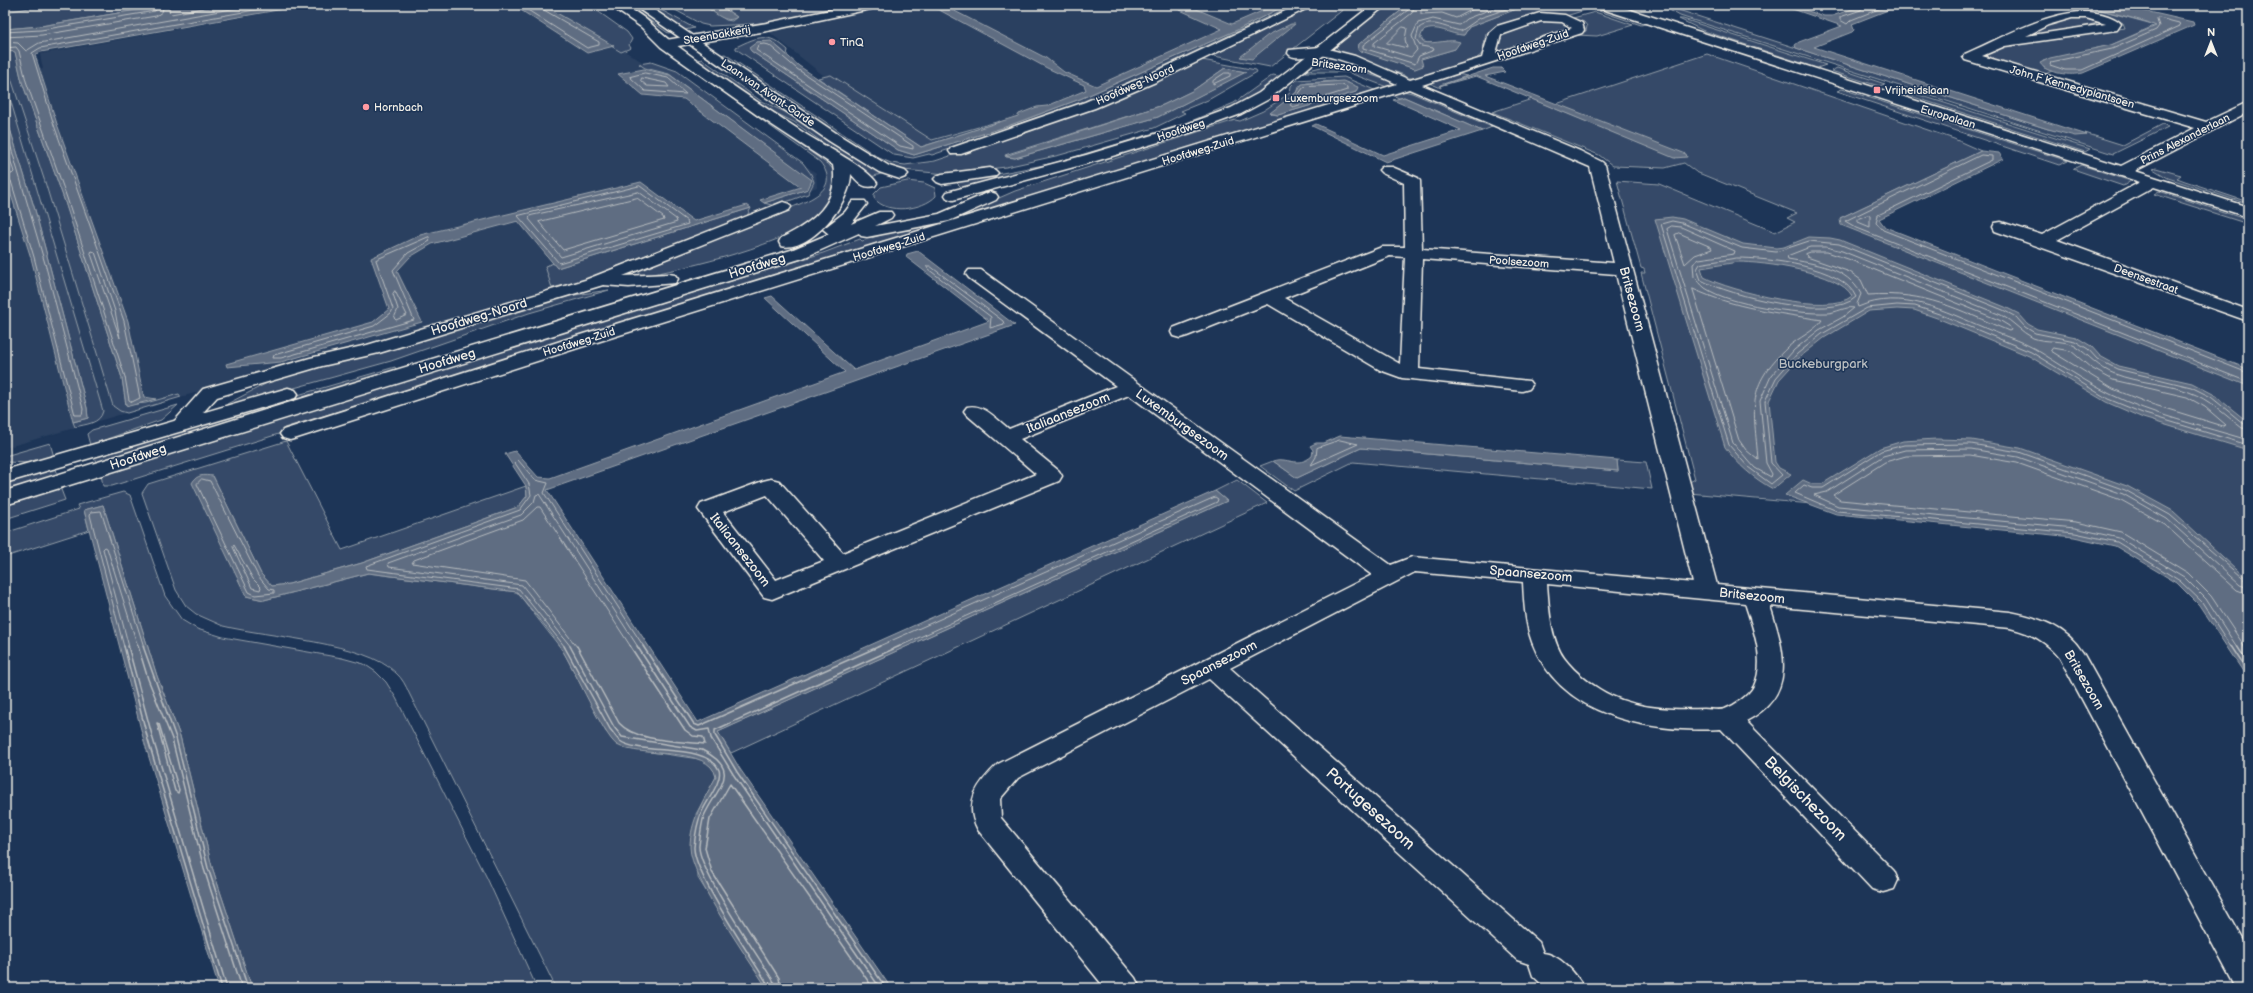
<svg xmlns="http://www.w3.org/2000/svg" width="2253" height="993" font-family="'Balsamiq Sans',sans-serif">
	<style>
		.built { fill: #2a4060 }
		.green { fill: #354a67; stroke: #949ea8; fill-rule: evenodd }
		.water { fill: #5e6d82; stroke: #9aa2ab; fill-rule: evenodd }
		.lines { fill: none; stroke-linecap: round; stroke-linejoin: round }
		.shore-far1 { stroke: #b8bcbf; stroke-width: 1 }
		.shore { stroke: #b8bcbf; stroke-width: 1.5 }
		.minor-casing { stroke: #f4f1e8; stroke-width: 3 }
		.major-casing { stroke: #f4f1e8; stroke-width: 3 }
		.minor { fill: #1d3557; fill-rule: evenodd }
		.major { fill: #1d3557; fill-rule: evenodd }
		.poi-dot { fill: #ff9aa2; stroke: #1d3557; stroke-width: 1.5 }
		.labels { text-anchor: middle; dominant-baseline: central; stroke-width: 3; stroke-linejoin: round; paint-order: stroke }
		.far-street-label { font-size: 11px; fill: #f4f1e8; stroke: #1d3557 }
		.far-poi-label { font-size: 11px; fill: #f4f1e8; stroke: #1d3557; text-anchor: start }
		.street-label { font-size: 13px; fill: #f4f1e8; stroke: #1d3557 }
		.park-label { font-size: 13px; fill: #bbbfc1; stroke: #1d3557 }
		.near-street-label { font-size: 16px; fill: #f4f1e8; stroke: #1d3557 }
	</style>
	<rect width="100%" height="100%" fill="#1d3557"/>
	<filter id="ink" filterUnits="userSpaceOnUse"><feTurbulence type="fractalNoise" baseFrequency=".025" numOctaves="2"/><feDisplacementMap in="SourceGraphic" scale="8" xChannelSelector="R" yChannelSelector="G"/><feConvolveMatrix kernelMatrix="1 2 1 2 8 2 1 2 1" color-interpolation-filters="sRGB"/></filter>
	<g filter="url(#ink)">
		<path class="built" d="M310,5H549L649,66L666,69L816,173L817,187L584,280L5,448V76L43,69L40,54Z
			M888,5H1280L1044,109L918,151L769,32L772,29Z"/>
		<path class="green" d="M48,5H166L41,26L5,29V12Z
			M543,5H589L627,32L632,39L629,45L631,48L621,52Z
			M627,5H634L674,32L668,33Z
			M645,5H652L694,28L685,30Z
			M666,5H704L726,20L732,21L737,17L719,5H854L791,19L752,24L710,26L701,24Z
			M1286,5H1293L1086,103L932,155L929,154L913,158L894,155L736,49V47C759,36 768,32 788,50L787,55C777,46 771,39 757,42L751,51L898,150L914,155L1005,127L1080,99L1237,30Z
			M1316,5H1349L1270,67L1214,56L1213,54Z
			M1383,5H1408L1359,44L1358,49L1415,69L1420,59L1455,49L1447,41L1437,44L1423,42L1420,34C1431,19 1451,35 1464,35L1469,27L1527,5L1598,6L1566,16L1497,27L1486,34L1482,54L1476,59L1421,78H1404V75C1385,67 1349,63 1336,47V43Z
			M1669,7L2048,129L2087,135L2085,133L2123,145L2163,124L2168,127L2113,154L1680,16L1666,8Z
			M1605,8L1649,23L1641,25L1599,11Z
			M2093,8L2156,25L2111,45L2043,61L2044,68L2052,71L2043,75L1981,56L2007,46L2125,28L2123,23L2112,17L2086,12Z
			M1595,12L1633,25L1597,36L1576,35L1586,31L1587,26L1584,22L1573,18Z
			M2070,15H2078L2097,23L2074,29L2014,38Z
			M1679,19H1683L1826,65L1817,68L1704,31Z
			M1541,20C1550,20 1568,19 1570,29L1498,53C1496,27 1522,27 1541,20Z
			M5,51H15L22,82L64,199L122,378L126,405L146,403L179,394L181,397L127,413L120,411L113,406L45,182L5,60Z
			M725,54L879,158L891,163L905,165L935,161L1097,107L1202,60L1256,70L1257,72L1208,100L1181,111L1185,113L1154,128L1060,155L1006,167L946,174L903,170L882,164L720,55ZM1225,68L1245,72L1158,117L1015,158L1006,157L1005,155L1011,153L1163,105L1192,91Z
			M1707,54L1954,139L1981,151L1840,218L2248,381V658L2205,591L2120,537L1834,506L1689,493L1688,483L1695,479L1641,273H1645L1644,269L1641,268L1617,181L1659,184L1775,232L1795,222L1787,218L1797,213L1696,172L1684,163L1665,168L1613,166L1599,155L1492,112L1532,99L1676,158L1553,105Z
			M702,59L761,101L796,117L884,173L871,177L794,122L763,107L695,61Z
			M651,62L677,71L803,163L811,174L814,182L808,194L775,206L764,203L807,189L811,180L669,74L645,68L639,64Z
			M683,63L691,66L830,166C838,174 835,182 832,191C830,199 828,208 822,213C791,244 687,268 643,276L635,269L782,214L783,211C806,201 843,191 820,162Z
			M1321,67L1354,69L1392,82L1389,87H1387L1347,72H1301Z
			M1837,68L1885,84L1879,86L1831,71Z
			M1458,74L1467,76L1440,85L1441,88L1429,83Z
			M831,75L932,140L1000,121L1001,122L921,147L818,78Z
			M1273,75L1283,77C1236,114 1188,125 1132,142C1075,159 1020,175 962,188L956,182L1054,163L1184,124L1234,103Z
			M1344,77L1379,92L964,217L969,211L1015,191L1235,120L1240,121L1263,111L1290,93L1291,86L1297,80ZM1334,81L1356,92L1278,115L1271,114L1298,91L1299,86L1307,83Z
			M5,82L103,411C100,424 86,424 75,427L73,422L88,418L87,408L35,210L5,113Z
			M1897,88L2090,149L2085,152L1892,90Z
			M1842,89L2068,161L2059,165L1837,91Z
			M1404,91L1412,93L1492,127L1482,131L1404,97L1399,98L1392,95Z
			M2081,165L2131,181L2123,186L2073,169Z
			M2156,168L2181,175L2177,178L2185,181L2248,202V204L2168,178L2153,169Z
			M907,181L924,183L935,188L936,196C923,210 886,215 874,198V194L881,187Z
			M2159,191L2248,220V224L2154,194Z
			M751,208L747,216L613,268L574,286L572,283L552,288L545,266L554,263L557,268Z
			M909,230L913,233L284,428L285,432L112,486H103L101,474L417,372L509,349L823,253L860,239L862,241L890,232Z
			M609,290L529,313L391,361L226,407L227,404L271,381L568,296Z
			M395,367L396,370L97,465L93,454Z
			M178,405L161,420L90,445L87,434L92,430Z
			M286,441L342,550L526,486L527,496L518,507L362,563L289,584L272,586L261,574L213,476L246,596L264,600L368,573L517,592L563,651L606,732L637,750L699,759L709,763L715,772L716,777L696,814L698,878L767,988H556L409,693C406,686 402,678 396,673C365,642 268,637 223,626L196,614L186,606L176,590L142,493L148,484Z
			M50,443L54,457L31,463L6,462L5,456Z
			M1361,448L1618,471L1617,460L1646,462L1652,489L1353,462L1294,491L1260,466L1273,461L1297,478Z
			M55,466L59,478L5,494V481Z
			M1237,480L1267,503L731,753L718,732L1227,501L1215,491Z
			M60,487L65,500L5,519V506Z
			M123,492L130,495L165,596L182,620L197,629L223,637L342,658L364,664L376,672L386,682L396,698L487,878L537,988H252L212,867L180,736L157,676L103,505L84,510L89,530L5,557V533L79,509L77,505Z"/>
		<path class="water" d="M166,5H306L41,52L35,55L57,124L128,321L143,393L144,397L156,399L129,406L126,405L122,378L64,199L22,82L15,52L5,51V29L41,26Z
			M513,5H543L614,46L587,53Z
			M704,5H719L737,17C726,25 714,12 704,5Z
			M930,5H943L1046,58L1064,72L1096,86L1222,29L1169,5H1187L1232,24L1276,5H1286L1237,30L1080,99L1005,127L914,155L898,150L751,51L749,48L757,42L771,41L799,66L921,147L1018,116L1019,114L1037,107L1047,106L1086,90L1084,85L1047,68Z
			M1408,5H1527L1469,27L1464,35C1449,35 1438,24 1423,31L1420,38L1423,42C1435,45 1450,38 1460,42L1455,49L1421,59L1423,66L1415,69L1358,50L1359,44Z
			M1781,5H1788L1824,16H1832L1864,5H1901L1852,24L1854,30L1852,32L1814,47L2087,135L2075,136L2048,129L1796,48L1795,45L1799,42L1842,26Z
			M2083,5H2119L2193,22L2194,25L2083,73C2072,76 2046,74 2040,63L2050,58L2111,45L2156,26L2147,22Z
			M1291,24H1295L1252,59L1240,57L1268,35Z
			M1225,68L1246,72L1158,117L1015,158L1005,156L1163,105L1192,91Z
			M1493,68H1501L1505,72L1485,76L1686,154L1687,157L1674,158L1476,76L1439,86Z
			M644,69L670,75L812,180L808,189L764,203L760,200L801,187L684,99L643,95L618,74Z
			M1343,81L1358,87L1356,92L1278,115L1270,113L1298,91L1302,84Z
			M1404,97L1482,131L1386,162L1312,126L1316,124L1383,155L1461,130L1393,100Z
			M5,113L35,210L87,408L88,418L73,422L31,258L5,176Z
			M1981,151L1999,153L2003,159L1879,219L1885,227L2248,369V386L1841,225L1840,218Z
			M641,182L694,221L747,205L751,208L557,268L518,221L432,244L410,257L397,271L422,322L281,362L227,367L226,364L373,322L389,309L371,258L420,235Z
			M1672,217L1683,219L1743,244L1776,248L1784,247L1809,237L1830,238L1840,240L2005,307L2019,314L2028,324L2037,329L2076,337L2091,346L2100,356L2118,366L2192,383L2213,394L2248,422V450L2143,418L2106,402L2029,356L1937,318L1914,310L1897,309L1869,311L1824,338L1800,357L1779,380L1769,401L1775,462L1779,468L1791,474L1773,489C1753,478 1738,465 1725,447L1655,219ZM1738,262C1763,262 1840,272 1852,296C1830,316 1730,291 1704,277L1701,268Z
			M918,251L1015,325L547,490L698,722L1215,491L1227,501L718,732L740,769L891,988H767C749,960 690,877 690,847C690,821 704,799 716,777C710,745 641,759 617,745C603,735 575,671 564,653C551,631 533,612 517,592L368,573L264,600L246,596L192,483C197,474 204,475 213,476L261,574L272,586L289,584L362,563L518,507L527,496L526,486L505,454L515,451L538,477L550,478L845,372L765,298L772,296L854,370L989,321L906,257L907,254Z
			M1340,436L1617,460L1618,471L1361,448L1297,478L1273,461C1287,456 1297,469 1312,456L1313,450L1310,446L1316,443H1324Z
			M1936,439L1972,440L2020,448L2127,486L2173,511L2248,580V679L2199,605L2177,583L2115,546L2074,537L1836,514L1785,495L1803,480L1812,484H1822L1880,448L1903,441Z
			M103,505L157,676L180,736L212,867L252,988H219L144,741L84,510Z"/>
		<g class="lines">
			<path class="shore-far1" d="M170,5L169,12L171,14L220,5
				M520,5L587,48L599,45V42L544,10L542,5
				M1410,5L1408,10L1363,45V48L1415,64L1419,56L1434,50L1433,48L1421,46L1416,39L1419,28C1432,18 1447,29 1461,31L1480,18L1518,5
				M1415,5L1412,13L1374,43V46L1411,57L1417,50L1412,36L1418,23L1433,19L1459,25L1466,19L1501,5
				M1421,5V14L1442,13L1456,18L1481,5
				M1863,5L1861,10L1840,17V20L1847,24L1851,20L1889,5
				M2159,18L2179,23L2180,26L2082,70H2065L2050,65L2051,62L2112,49L2156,30L2159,26L2157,20Z
				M1403,27L1407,28L1405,39L1407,48L1387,43Z
				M5,32L41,30L155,11L159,5
				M5,37L42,35L156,16L162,12L164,5
				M5,42L18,43L26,51L39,43L254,5
				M765,44L769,45L797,69L913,146V149L900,146L756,50L759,45Z
				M5,48L16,47L19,51L26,81L67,198L125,377L129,400L132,402L140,398L124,321L54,125L32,53L40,48L283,5
				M645,73L668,78L686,94L645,91L630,77Z
				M1225,73H1230V76L1213,84V81Z
				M642,78L666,83L669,87L647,86L641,81Z
				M1342,85L1347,87V90L1293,107L1290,105L1304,87Z
				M5,127L46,267L83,409L82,415H75L34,257L11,181L5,178
				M5,144L14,172L12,174L5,173
				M640,186L687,221L688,224L559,263L518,216Z
				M639,192L676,219L677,222L561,257L529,219L530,216Z
				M637,198L663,217L664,220L563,250L539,222Z
				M1868,215L1870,216V227L1858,222V219Z
				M1672,226L1681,227L1735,251L1734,254L1699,259L1693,264L1694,277C1698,280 1701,285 1705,288C1730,305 1797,314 1827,313C1836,313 1846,306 1854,308L1843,317L1819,330L1794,350L1771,376L1760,401L1766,463L1772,474L1771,477L1755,468L1733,443L1667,229Z
				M1679,233L1711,247L1712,249L1695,255L1685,264L1675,235Z
				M429,237L430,241L408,253L393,270L414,320L281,358H273L274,355L374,326L391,313L393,309L376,260Z
				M92,251L95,252L115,311L120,338L91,254Z
				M1811,252H1827L1848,259L1999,320L2009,326L2011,330L2009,331C1956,309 1927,291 1868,295L1861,280L1850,272L1807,257L1806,254Z
				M1737,258C1767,258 1843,266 1856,297C1831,322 1729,295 1701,280L1697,269L1700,264Z
				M927,266H930L1003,321L1004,324L990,328L991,317L928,269Z
				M1693,289C1734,308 1778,313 1822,320C1815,331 1798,338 1788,347C1745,387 1754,407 1758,460L1746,450L1739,440Z
				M395,291L407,315L396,320L394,318L398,309L393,294Z
				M2053,348L2071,351L2091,368L2113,380L2187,397L2205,407L2226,425L2223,426L2148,403L2113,389L2051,351Z
				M2248,373L1883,230L1876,222L1878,215L1992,160V156L1981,155L1845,221L1857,228L2248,382
				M2248,424H2244L2211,397L2191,387L2117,369L2097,359L2088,349L2075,341L2035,333L2025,327L2016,317L2003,310L1839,244L1809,241L1776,252L1742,248L1682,223L1672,221L1661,224L1729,445L1748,467L1771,484L1782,475L1771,463L1765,401L1776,378L1797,354L1822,334L1867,308L1897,305L1915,306L1939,314L2031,352L2108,399L2145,414L2248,445
				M2248,429L2242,428C2225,415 2209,399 2189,392C2165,383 2138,383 2115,374C2098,368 2089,355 2075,346C2063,339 2046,343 2033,338C2021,332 2013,321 2001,315L1842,251L1826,247H1810L1787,256L1788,259C1815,264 1847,267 1861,294L1857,304L1858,307C1902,288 1944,311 1985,328C2001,335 2019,340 2035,349C2060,364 2084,381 2110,394C2153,415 2202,426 2248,440
				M1340,440L1358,444L1311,465L1316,457L1317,448Z
				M202,479L210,481L258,576L269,589L274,590V593L255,595L249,592L197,484Z
				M234,545L253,579L261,587L260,590L252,588L233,547Z
				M124,647L90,515L91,512L101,511L144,647
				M129,647L103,549L105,547L107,548L138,647
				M565,647L519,589L367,569L366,566L520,510L531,495L529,484L515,463L518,460L535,480L548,483L544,493L644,647
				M571,647L522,585L389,567L388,563L521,515L534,502L536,495L539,494L638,647
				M577,647L525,580L412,563L414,560L523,520L537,507H540L631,647
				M877,647L1215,497L1218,499L1217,502L898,647
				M2231,647L2202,602L2180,581L2117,542L2075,533L1837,511L1795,493L1804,485L1812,488H1823L1881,451L1904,445L1971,444L2019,452L2125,490L2170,515L2248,583
				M2237,647L2206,599L2184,577L2119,538L2075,528L1838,506L1814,495L1827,492L1883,456L1905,450L1971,449L2018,457L2123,494L2167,519L2240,585L2248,588
				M2245,647L2211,596L2188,573L2121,532L2076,522L1840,500L1833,495L1885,462L1906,456L1970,455L2017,463L2121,500L2164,524L2237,590L2248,594"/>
			<path class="shore" d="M124,646L148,740L222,988
				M128,646L153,739L227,988
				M138,646L148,679L172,739L204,869L242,988
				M143,646L176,738L208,868L248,988
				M564,646L610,729C613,732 616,738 620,741C641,756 707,742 719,770C723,781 705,803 701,814C697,823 695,837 694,847C693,873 754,961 770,988
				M570,646L614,727L622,737L702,750C744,771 716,788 704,816C701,825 700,838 699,846C698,870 759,957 774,982L775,988
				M577,646L619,723C636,742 680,741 705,744L703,737L693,736L685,730L630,646
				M637,646L690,727L697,731L709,729L711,738L733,774L880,988
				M643,646L694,724L699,726L880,646
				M2231,646L2248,672
				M2237,646L2248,663
				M2244,646L2248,652
				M157,723L159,724L179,790L178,793L175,791Z
				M781,988L779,978L712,872L705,848L710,819L730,784L873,988
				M886,988L737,772L715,735V730L900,646"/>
			<defs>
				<path id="minor" d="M854,5H877L871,9L767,31L666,48L660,44L666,40L767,23Z
					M1298,5H1314L1158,81L1095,108L961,154H951L949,151L951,148L1085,102L1148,75Z
					M1597,5H1615L2121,166L2195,128L1965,60L1963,57L1965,54C2005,37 2065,0 2108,16C2113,18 2118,20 2121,24L2117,30L2005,46L1982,56L2206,122L2248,102V112L2135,171L2248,207V217L2154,187L2057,240L2248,310V321L1995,231L1993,227L1995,223L2001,222L2042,235L2140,182L1599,8ZM2072,18H2086L2106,24L2026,36L2048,25Z
					M2239,5H2248V10Z
					M1540,13L1565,15L1582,23L1584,30L1582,33L1422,85L1580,151L1602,162L1605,165L1717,585L2010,612C2039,618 2066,626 2083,653L2248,949V988H2236L2060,658C2046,641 2031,633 2010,628L1770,606C1784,650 1798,695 1746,721L1894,871L1898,880L1894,889L1883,892L1872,889L1721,729C1650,733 1560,717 1532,642C1525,623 1524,602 1523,582L1415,572L1230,668L1539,942L1543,953C1559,954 1577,974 1584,988H1546L1533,976L1529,964L1517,960L1209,679L1018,778L1000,799L1001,818L1135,978L1140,988H1105L978,830C963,802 978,783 998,764L1372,575L1129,395L1020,439L1059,471L1062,476L1059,481L772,599L764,597L698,509L701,504L763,481L771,479L779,481L843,553L1036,474L967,415L964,411L967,407C983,403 996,419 1009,429L1116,386L969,278L966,274L969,270H981L1391,565L1412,557L1693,583L1616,274L1422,259L1419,369L1529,381L1532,385L1529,389L1522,391L1402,378L1380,370L1268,304L1187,336L1180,338L1173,336L1171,332L1173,328L1382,247H1405L1404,183L1382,173L1379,170L1382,167H1392L1418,178L1420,181L1422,249L1614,263L1590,167L1409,89L581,347L297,438L290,440L283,438L280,434L283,430L567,339L1397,84C1373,73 1347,59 1320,55C1311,54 1293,62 1288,53L1289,50L1320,47L1355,56L1410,80L1482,58L1489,33L1497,26ZM1541,21L1562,22L1572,28L1496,53L1501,35ZM1390,256L1405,257L1400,364L1284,298ZM767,495L824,561L776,580L723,512ZM1547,584L1745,603C1753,629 1766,660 1754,686C1749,696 1735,705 1725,709C1719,711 1711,709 1704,709C1673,710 1640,709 1612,696C1595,688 1575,673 1564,658C1550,638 1549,608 1547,584Z
					M783,202L789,204L791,207L789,210L623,276L669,274L675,275L678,279L675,283L629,287L603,285L379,353L322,366L217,397L188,429L181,431L174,429L171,425L203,389L310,358L367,345L585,280Z"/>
				<path id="major" d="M609,5C639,5 650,26 672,42C716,75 761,105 807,135C826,147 865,166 877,183L875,186C863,189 858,182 851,174C851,203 810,253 781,246L779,242L781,238C812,223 840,203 833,165L757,115L661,47L641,27Z
					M633,5H647L839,135L889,166L905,171L908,174L905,177L900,179L879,172L829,141Z
					M1372,5H1386L1269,99L1241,114L1192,132L1096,161L953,200L947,198L945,195L947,192L1086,155L1182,126L1231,108L1259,93Z
					M990,168L995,170L998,173L995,176L942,184L937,182L934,179L937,176L942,174Z
					M990,192L996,194L998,197L996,200L949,221L867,237L861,236L859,233L803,258L5,505V491L310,396L791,250L829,234L823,229L845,212L853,201H865L867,204L851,224L879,212H891L893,215L891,218L875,226L939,214Z
					M288,388L295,390L298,394L295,398L5,483V470Z"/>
			</defs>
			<use href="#minor" class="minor-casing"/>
			<use href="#major" class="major-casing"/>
			<use href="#minor" class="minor"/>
			<use href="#major" class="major"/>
		</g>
	</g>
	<g class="poi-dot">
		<circle cx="832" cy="42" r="4"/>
		<rect x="1873" y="86" width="8" height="8" rx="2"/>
		<rect x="1272" y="94" width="8" height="8" rx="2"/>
		<circle cx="366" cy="107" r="4"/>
	</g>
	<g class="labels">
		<g class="far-street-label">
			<text transform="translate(717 35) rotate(-10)">Steenbakkerij</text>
			<text transform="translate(1533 45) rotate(-19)">Hoofdweg-Zuid</text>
			<text transform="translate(1339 66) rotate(8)">Britsezoom</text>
			<text transform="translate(1135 85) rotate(-24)">Hoofdweg-Noord</text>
			<text transform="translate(2072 87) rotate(16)">John F Kennedyplantsoen</text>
			<text transform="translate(768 93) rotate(34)">Laan van Avant-Garde</text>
			<text transform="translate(1948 117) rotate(17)">Europalaan</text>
			<text transform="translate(1181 130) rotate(-18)">Hoofdweg</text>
			<text transform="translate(2185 139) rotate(-27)">Prins Alexanderlaan</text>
			<text transform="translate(1198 151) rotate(-17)">Hoofdweg-Zuid</text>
			<text transform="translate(889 247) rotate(-17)">Hoofdweg-Zuid</text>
			<text transform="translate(1519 262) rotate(4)">Poolsezoom</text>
			<text transform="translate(2146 279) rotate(20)">Deensestraat</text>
			<text transform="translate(579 342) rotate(-17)">Hoofdweg-Zuid</text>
		</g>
		<g class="far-poi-label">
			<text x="840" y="42">TinQ</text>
			<text x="1885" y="90">Vrijheidslaan</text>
			<text x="1284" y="98">Luxemburgsezoom</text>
			<text x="374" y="107">Hornbach</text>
		</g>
		<g class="street-label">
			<text transform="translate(757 266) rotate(-17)">Hoofdweg</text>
			<text transform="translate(1632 299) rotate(75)">Britsezoom</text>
			<text transform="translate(479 317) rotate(-17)">Hoofdweg-Noord</text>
			<text transform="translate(447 361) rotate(-17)">Hoofdweg</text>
			<text transform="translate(1068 413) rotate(-22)">Italiaansezoom</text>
			<text transform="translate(1182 425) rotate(36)">Luxemburgsezoom</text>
			<text transform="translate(138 457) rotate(-18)">Hoofdweg</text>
			<text transform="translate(740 550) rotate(52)">Italiaansezoom</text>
			<text transform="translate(1531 574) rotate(5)">Spaansezoom</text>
			<text transform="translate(1752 596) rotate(6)">Britsezoom</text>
			<text transform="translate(1219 663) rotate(-27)">Spaansezoom</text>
			<text transform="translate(2084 680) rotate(60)">Britsezoom</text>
		</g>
		<g class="park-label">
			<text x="1823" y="364">Buckeburgpark</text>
		</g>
		<g class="near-street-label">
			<text transform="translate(1805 799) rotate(46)">Belgischezoom</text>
			<text transform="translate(1370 809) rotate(42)">Portugesezoom</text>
		</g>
	</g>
	<rect width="2253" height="993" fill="none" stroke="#1d3557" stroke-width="20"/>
	<rect x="10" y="10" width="2233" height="973" fill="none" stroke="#f4f1e8" stroke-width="1.5" filter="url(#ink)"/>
	<g transform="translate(2211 42)" stroke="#1d3557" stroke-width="3" paint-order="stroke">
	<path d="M0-3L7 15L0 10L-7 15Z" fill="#f4f1e8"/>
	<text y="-6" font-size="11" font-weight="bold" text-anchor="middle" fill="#f4f1e8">N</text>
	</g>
</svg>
